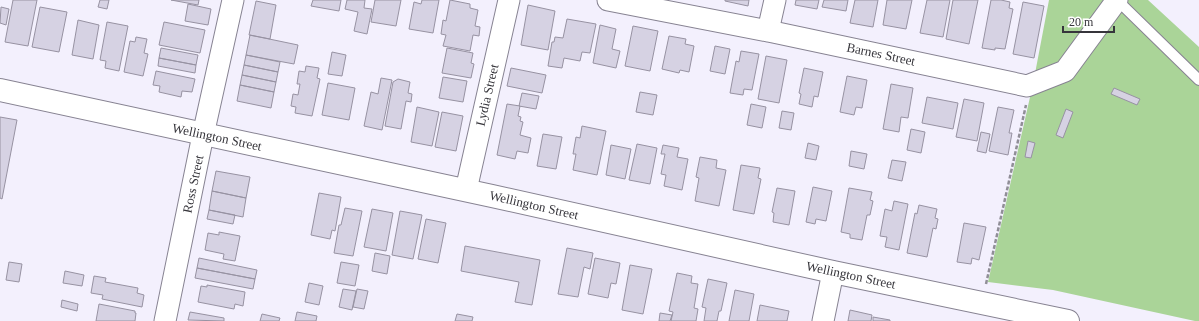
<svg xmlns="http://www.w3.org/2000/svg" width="1199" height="321" font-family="Georgia,serif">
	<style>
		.green { fill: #aad498 }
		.building { fill: #d6d2e3; stroke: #9792a2 }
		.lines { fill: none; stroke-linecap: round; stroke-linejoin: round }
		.lane-casing { stroke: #878392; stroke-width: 12 }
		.street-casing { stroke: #878392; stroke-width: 23 }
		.secondary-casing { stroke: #878392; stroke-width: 24 }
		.path { stroke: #908e97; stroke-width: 2.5; stroke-dasharray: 4 2; stroke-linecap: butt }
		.lane { stroke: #fff; stroke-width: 10 }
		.street { stroke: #fff; stroke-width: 21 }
		.secondary { stroke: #fff; stroke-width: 22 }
		.labels { text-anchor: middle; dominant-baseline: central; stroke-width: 4; stroke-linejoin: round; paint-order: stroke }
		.street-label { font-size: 13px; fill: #36353b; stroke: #fff }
	</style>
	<rect width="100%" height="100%" fill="#f3f0fd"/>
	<path class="green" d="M1049,0H1148L1199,47V321H1195L1053,290L988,282L1033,84Z"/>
	<path class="building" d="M13,0H37L28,46L5,42Z
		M100,0H109L107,9L98,7Z
		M171,0H199L198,5Z
		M313,0H341L339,11L311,6Z
		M347,0H365L364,8L372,9L367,34L354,31L358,12L345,9Z
		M375,0H401L396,26L371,22Z
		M422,0H439L433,33L409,29L414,2L421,4Z
		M450,0L470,4V8L478,10L475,26L480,27L479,36L473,35L470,51L443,46L446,35L441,34L443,20L446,21Z
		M725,0H749L748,6L725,1Z
		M796,0H819L817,9L795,5Z
		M824,0H848L846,11L822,7Z
		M855,0H878L873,27L850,23Z
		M887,0H912L906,29L883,25Z
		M927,0H950L943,37L920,33Z
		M953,0H978L969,44L946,39Z
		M991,0H1001L1010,2L1009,8L1013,9L1005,49L995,48V50L982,48Z
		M256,1L276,5L270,39L249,35Z
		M1023,2L1044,6L1034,58L1013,54Z
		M188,4L211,9L208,25L185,21Z
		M528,5L555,11L548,50L521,45Z
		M1,7L9,9L6,25L0,23Z
		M40,7L67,12L59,52L32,47Z
		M567,19L596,24L590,53L582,52L580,61L564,58L562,68L548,66L552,42H554L555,37L563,38Z
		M78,20L99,25L93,59L72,55Z
		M107,22L128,26L119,71L105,68L106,61L100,60Z
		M164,22L205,30L200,53L159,45Z
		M600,25L616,29L612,49L620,51L616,68L593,63Z
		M633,26L658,31L650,71L625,66Z
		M250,35L298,45L294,64L246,55Z
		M669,36L686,39L685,44L694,46L689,72L680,70L679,73L662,69Z
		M136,37L147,39L144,53L148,54L143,76L124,72L130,41L135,42Z
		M715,46L730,49L725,74L710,71Z
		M161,48L198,55L196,65L159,58Z
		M447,48L473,53L471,63L474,64L471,78L442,73Z
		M741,51L759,54L752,90L744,89L743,95L730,93L736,61L739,62Z
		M332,52L346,55L342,76L328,74Z
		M246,55L280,62L278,72L244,65Z
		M766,56L787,60L779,103L758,99Z
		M159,58L196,65L195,73L158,66Z
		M244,65L278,72L276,82L242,75Z
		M306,66L319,68L317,78L320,79L312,116L295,113L296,107L291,106L293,94L298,95L300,84H297L299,71L305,72Z
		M511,68L546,75L542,93L507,86Z
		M804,68L823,72L818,97L814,96L812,107L799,104L801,94L799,93Z
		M156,71L195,79L192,92L182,91L181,97L159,92L160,86L153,85Z
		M242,75L276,82L274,92L240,85Z
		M847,76L867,80L862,108L856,107L854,115L840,112Z
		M443,77L467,81L463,102L439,98Z
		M381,78L392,80L382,130L364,126L371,92L378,94Z
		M398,79L410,82L408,93L412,94L411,102L406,101L401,129L385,126L393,82Z
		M328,83L355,88L349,120L322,115Z
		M891,84L913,88L908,118L901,117L899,132L883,129Z
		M240,85L274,92L271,108L237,101Z
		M1114,88L1140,99L1137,105L1111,94Z
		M640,92L657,95L653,115L636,112Z
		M522,93L539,96L536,109L519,106Z
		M927,97L958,103L953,129L922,123Z
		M964,99L984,103L977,141L956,137Z
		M507,104L520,106L518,116L521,117L520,121L523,122L520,135L531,138L528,153L517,151L515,159L497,155Z
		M751,104L766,107L762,128L747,125Z
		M417,107L439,112L432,146L411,142Z
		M998,107L1014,110L1009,133H1012L1008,155L989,151Z
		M1066,109L1073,112L1063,138L1056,135Z
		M782,111L794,113L791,130L779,128Z
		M442,112L463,116L456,151L435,147Z
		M0,117L17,120L2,199L0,198Z
		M582,126L606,131L597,175L573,170L576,154H573L576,137L580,138Z
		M911,129L925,132L921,153L907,150Z
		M981,132L990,134L986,153L977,151Z
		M543,134L562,137L556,169L537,166Z
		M1028,141L1035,143L1031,158L1025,157Z
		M808,143L819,146L816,160L805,158Z
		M637,144L657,148L650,184L629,180Z
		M611,145L631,149L625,179L606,175Z
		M663,145L679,148L677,157L688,159L682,190L664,186L666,175L661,174L665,154H661Z
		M851,151L867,154L864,169L849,166Z
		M700,157L717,160L716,168L726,170L719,206L695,201L699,178L696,177Z
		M892,160L906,162L902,181L888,178Z
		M741,165L760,168L758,178L761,179L754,214L733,210Z
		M216,171L250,177L246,198L212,191Z
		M813,187L832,191L826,221L816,219L815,224L806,222Z
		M777,188L795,191L789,225L773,222L774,213L772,212Z
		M849,188L872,192L870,200L873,201L870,215H867L862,240L850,238V234L841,232Z
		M212,191L246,198L243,217L209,210Z
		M319,193L341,197L335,231L332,230L330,239L311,235Z
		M894,201L908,204L899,250L885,247L887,237L880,236L885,209L892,211Z
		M919,205L937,209L935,218L938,219L936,229L933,228L927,257L907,253L915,213L917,214Z
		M345,208L362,211L353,256L334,253L339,225H341Z
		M372,209L393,213L386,251L364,247Z
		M209,210L235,215L233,224L207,219Z
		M400,211L422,215L413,259L392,255Z
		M426,219L446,223L438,263L418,259Z
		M964,223L986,227L979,260L972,258L971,264L957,262Z
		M219,232L240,236L235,261L223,259L224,254L205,250L208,233L219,235Z
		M465,246L540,260L532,305L515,302L519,282L461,271Z
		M567,248L593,253L590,269L584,267L578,297L558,294Z
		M375,253L390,256L387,274L372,271Z
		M199,258L257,270L255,279L197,268Z
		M595,258L620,263L616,284L611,283L608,298L588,294Z
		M9,262L22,264L19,282L6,280Z
		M341,262L359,265L355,286L337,283Z
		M630,265L652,269L643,314L622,310Z
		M197,268L255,279L253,289L195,278Z
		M65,271L84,275L82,286L63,283Z
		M677,273L692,276L691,283L698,284L694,308L698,309L696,321H671L673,312L669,311Z
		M94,276L106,278L105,282L138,288L137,293L144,295L142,307L102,299L103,295L91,293Z
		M708,279L727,283L721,311H719L717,321H704L706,308L702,307Z
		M309,283L323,286L319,305L305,302Z
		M207,285L245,292L243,306L235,304L234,309L198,302L201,286L207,287Z
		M343,289L356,291L352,310L339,307Z
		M357,289L368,291L364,309L353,307Z
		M735,290L754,294L749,321H729Z
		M62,300L78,304L77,311L61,307Z
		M99,304L135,311V313H136L135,321H96Z
		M760,305L789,311L787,321H757Z
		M850,310L872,315L871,321H848Z
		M190,312L224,318V321L188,320Z
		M297,312L317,316L316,321H295Z
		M660,313L672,315L670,321H659Z
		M262,314L280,318L279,321H260Z
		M457,314L473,317L472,321H455Z
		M873,317L890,320V321H873Z"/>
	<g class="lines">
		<defs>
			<path id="lane" d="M1117,0L1199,80"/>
			<path id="street" d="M608,0L773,32L1027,86L1065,71L1117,0
				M768,31L775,0
				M466,190L509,0
				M165,321L203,135L233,0
				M823,321L833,272"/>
			<path id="secondary" d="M0,90L492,196L833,272L1068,321"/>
		</defs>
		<use href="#lane" class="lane-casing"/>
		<use href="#street" class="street-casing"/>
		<use href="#secondary" class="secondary-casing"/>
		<path class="path" d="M986,284L1026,105"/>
		<use href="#lane" class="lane"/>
		<use href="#street" class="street"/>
		<use href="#secondary" class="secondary"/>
	</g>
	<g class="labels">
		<g class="street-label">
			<text transform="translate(881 54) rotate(12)">Barnes Street</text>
			<text transform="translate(487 95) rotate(-77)">Lydia Street</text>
			<text transform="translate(217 137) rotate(12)">Wellington Street</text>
			<text transform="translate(193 184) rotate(-78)">Ross Street</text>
			<text transform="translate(534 205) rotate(13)">Wellington Street</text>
			<text transform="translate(851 275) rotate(12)">Wellington Street</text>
		</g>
	</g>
	<path d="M1063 26v6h51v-6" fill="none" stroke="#36353b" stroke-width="2"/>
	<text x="1069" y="26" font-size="12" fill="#36353b" stroke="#ffffff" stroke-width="3" paint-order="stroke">20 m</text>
</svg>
